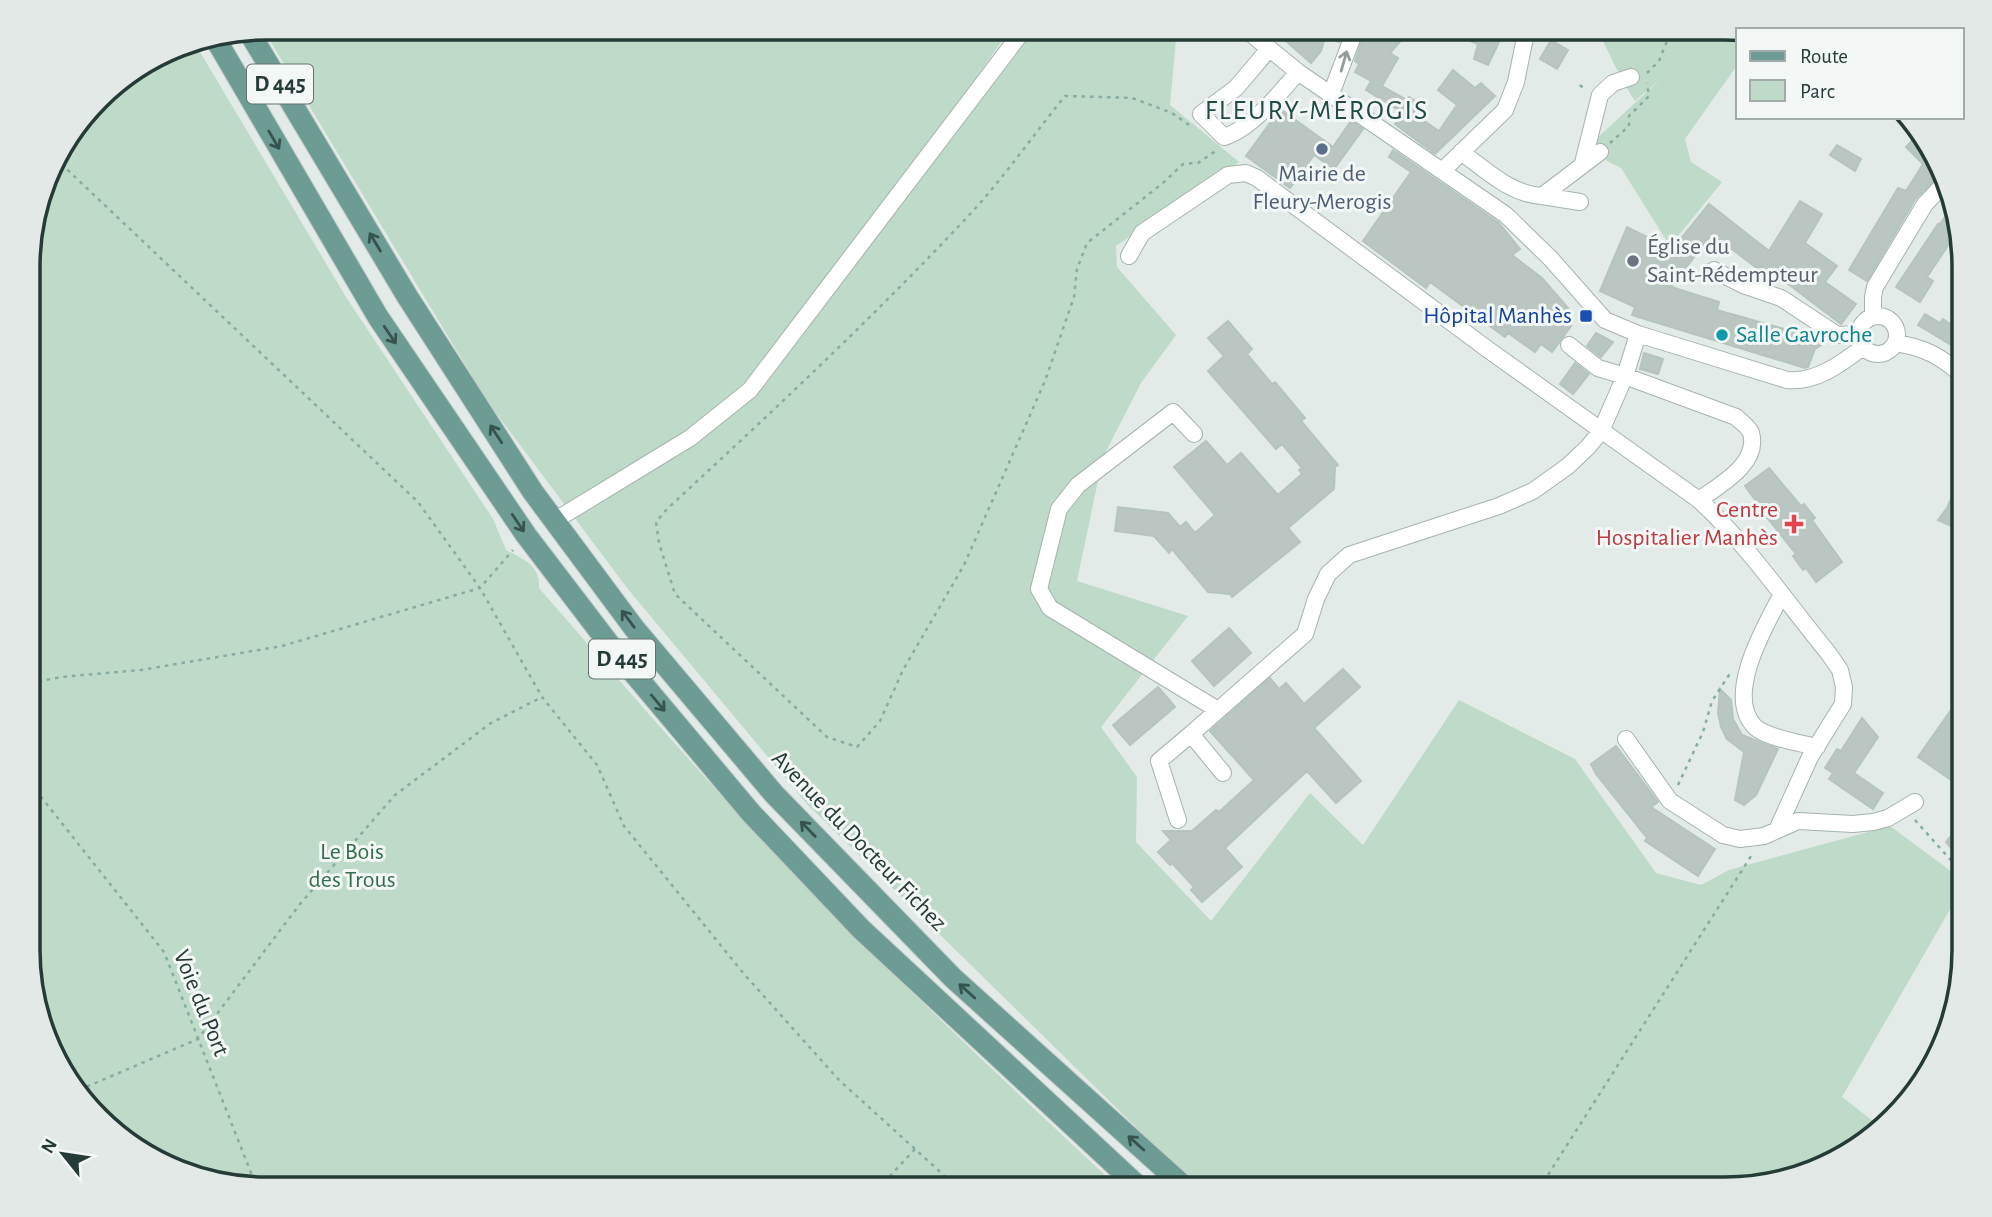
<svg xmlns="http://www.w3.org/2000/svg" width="1992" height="1217" font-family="'Alegreya Sans',sans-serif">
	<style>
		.green { fill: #bedac8 }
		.building { fill: #b9c6c2; stroke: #b6c4c0; stroke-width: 2 }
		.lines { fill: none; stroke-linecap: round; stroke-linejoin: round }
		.minor-casing { stroke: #a6b3af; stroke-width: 18 }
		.major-casing { stroke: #c2c8c7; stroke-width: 23 }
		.path { stroke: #87aca3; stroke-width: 2.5; stroke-dasharray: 3.5 5; stroke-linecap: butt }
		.minor { stroke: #fff; stroke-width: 16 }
		.major { stroke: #6c9c94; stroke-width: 21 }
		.oneway { stroke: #929d9b }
		.oneway2 { stroke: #37534e }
		.service-dot { fill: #5c6f8a; stroke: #f3f8f6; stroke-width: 2.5 }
		.worship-dot { fill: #6b7280; stroke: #f3f8f6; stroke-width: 2.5 }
		.transit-dot { fill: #1a4fb4; stroke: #f3f8f6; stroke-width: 2.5 }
		.culture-dot { fill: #0f9aa8; stroke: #f3f8f6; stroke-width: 2.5 }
		.health-dot { fill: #e0444e; stroke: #f3f8f6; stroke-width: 2.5 }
		.labels { text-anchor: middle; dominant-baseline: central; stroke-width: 6; stroke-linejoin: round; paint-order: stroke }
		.shield { fill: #f3f8f6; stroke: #637470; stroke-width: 2 }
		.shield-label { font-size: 23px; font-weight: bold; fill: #253b37 }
		.service-label { font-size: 24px; fill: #4e5e75; stroke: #f3f8f6 }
		.worship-label { font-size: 24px; fill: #5b616d; stroke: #f3f8f6; text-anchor: start }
		.transit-label { font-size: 24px; fill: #164399; stroke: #f3f8f6; text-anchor: end }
		.culture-label { font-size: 24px; fill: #0d838f; stroke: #f3f8f6; text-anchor: start }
		.health-label { font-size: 24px; fill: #be3a42; stroke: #f3f8f6; text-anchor: end }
		.street-label { font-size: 24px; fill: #253b37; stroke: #f3f8f6 }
		.park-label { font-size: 24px; fill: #336e4f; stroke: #f3f8f6 }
		.quarter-label { font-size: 28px; letter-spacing: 2px; fill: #234b45; stroke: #f3f8f6 }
		.rim { fill: none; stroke: #253b37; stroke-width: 3.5 }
	</style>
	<rect width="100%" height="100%" fill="#e3ebe8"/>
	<path class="green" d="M268,28H1011L807,319L1037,28H1164L1176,39L1170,105L1239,162L1116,246L1117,267L1176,335L1141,383L1103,457L1077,581L1188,616L1101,727L1137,777L1136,842L1211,921L1310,793L1363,845L1459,700L1575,759L1656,873L1701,885L1729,870L1890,826L1963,880L1964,885L1842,1097L1878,1125L1844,1157L1740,1189H1199L808,805L627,588L487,401L263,29Z
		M1609,28H1725L1738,30V64L1685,139L1691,162L1722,182L1670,246L1621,168L1607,161L1594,141L1663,77L1635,101L1622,80L1601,37Z
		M194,42L346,297L493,519L506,550C523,559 541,566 539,588C606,665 673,743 742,818C862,948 991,1069 1120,1189H267L205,1181L135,1149L60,1070L30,980V237L53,161L109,88L176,46Z"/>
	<path class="building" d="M1271,28H1345L1339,42L1326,34L1321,51L1311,63Z
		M1366,28H1412L1390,53L1398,58L1382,86L1407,100L1409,97L1423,106L1417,116L1439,131L1457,105L1438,90L1453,70L1475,88L1481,83L1495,96L1435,154L1395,124L1403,113L1366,90L1371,81L1355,72L1359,64L1355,61Z
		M1438,28H1481L1501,38L1488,65L1474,59L1478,44Z
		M1551,40L1568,50L1557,69L1540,59Z
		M1283,111L1333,147L1351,121L1363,129L1334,169L1314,155L1290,188L1246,156L1278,112L1281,114Z
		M1919,133L1932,147L1940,175L1916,198L1867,281L1849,270L1898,188L1906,191L1923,164L1906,147Z
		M1837,145L1861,159L1855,171L1830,155Z
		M1393,150L1499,223L1520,249L1512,255L1542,278L1568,308L1560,318L1571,326L1552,352L1541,344L1535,352L1508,333L1505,337L1430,282L1426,288L1363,241L1411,172L1389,157Z
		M1800,201L1822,214L1805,243L1837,266L1825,282L1856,304L1841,324L1783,280L1758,269L1712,234L1671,287L1719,302L1717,310L1812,337L1816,334L1827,341L1815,349L1808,367L1805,368L1632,315L1635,307L1600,291L1627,227L1647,237L1652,247L1667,256L1709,204L1769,251Z
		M1951,209L1957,232L1927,277L1933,281L1920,302L1896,287L1938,224L1939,225Z
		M1963,311V338L1956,348L1918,325L1925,314L1940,323L1943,319L1953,326Z
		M1228,321L1252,349L1247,354L1272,384L1275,382L1305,418L1301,421L1338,465L1335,467L1334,489L1288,528L1300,542L1232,597L1230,594L1208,592L1172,549L1169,553L1154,536L1115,531L1118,507L1168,513L1180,527L1186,522L1195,533L1215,515L1174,467L1206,441L1227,465L1241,453L1278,495L1302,474L1299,470L1302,468L1282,444L1276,449L1208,371L1224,356L1208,338Z
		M1596,333L1613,342L1601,357L1587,346Z
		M1644,353L1663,359L1658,374L1640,369Z
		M1575,363L1589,374L1573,394L1560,384Z
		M1769,468L1801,506L1804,504L1815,518L1812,520L1842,562L1816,582L1806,568L1803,570L1793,556L1796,554L1765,515L1763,516L1753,504L1756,501L1745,486Z
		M1963,472V522L1960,530L1938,520L1947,508Z
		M1229,628L1251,653L1214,686L1192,661Z
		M1343,669L1360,687L1314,728L1361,781L1336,803L1307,771L1225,848L1242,867L1202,902L1191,890L1194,887L1172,863L1170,865L1158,852L1171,840L1163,831H1192L1216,810L1219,812L1254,780L1210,731L1270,678L1279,689L1286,683L1304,704Z
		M1158,687L1175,707L1130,745L1113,725Z
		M1720,689L1731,700L1733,719L1742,735L1778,749L1756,795L1744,805L1735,800L1744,752L1727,739L1721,727L1718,713Z
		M1963,693V746L1964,789L1918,757Z
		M1862,718L1878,737L1854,773L1883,793L1873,809L1829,779L1833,773L1825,768L1837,749L1841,751Z
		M1616,746L1658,802L1651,807L1715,849L1698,876L1645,841L1647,838L1596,774L1591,764Z
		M1954,832L1964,843V864L1946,842Z"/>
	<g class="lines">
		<defs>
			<path id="minor" d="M1244,28L1298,72L1506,215L1551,259L1605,320L1638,334L1787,380C1815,383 1841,364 1863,347
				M1269,49L1236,88L1201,114L1224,137C1251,129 1280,93 1298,72
				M1331,94L1356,28
				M1461,152C1486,170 1510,194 1542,196L1600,152
				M1583,163L1600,95L1613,83L1631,77
				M1442,171L1505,110L1516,82L1527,28
				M1542,196L1580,202
				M1129,256L1142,233L1228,175L1246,173L1257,178L1490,351L1699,500C1748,545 1787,603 1829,654L1840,670L1844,687L1843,704L1810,757L1777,830
				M1714,270L1743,285L1781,298L1837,335L1859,334
				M1859 335a19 19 0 1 1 38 0a19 19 0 1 1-38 0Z
				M1873,317V297L1875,287L1925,204L1943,185
				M1895,343C1924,347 1942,357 1963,376
				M1569,345L1598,368L1625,376L1736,417C1741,422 1749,427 1751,433C1760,464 1718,486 1699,500
				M1194,434L1173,412L1078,485L1059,509L1039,589L1050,608L1218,710
				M554,521L690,438L750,390L1025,28
				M1781,596C1765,626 1724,696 1755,727C1767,738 1801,743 1817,747
				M1626,739L1670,801L1723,835L1740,839L1764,836L1798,821L1853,824L1873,822L1888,818L1915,802
				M1223,773L1191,734L1305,634L1316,599L1328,574L1349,555L1499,506L1533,491L1568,466L1588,447L1601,431L1625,376L1638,334
				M1178,820L1159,761L1191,734"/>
			<path id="major" d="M249,32L407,296L533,492L634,628L774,794L953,978L1187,1189
				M215,38L378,317L526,535L610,645L751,813L861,929L1141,1189"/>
		</defs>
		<use href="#minor" class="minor-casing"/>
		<use href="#major" class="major-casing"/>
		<path class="path" d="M1647,73L1659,61L1669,36L1694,28
			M1580,85L1586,91
			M1189,125L1172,113L1132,98L1065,96C1034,134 1005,176 972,212C875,316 771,413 667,509L656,522L659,543L675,594L827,737L857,747L880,721L903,670L964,565L1045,381L1074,297L1077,269L1087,243L1163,183L1183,164L1198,163L1217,150
			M1610,143L1629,126V116L1649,96L1647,83
			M55,158L418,502L480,588L542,697L597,765L624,826L744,974L839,1080L959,1189
			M30,683L61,677L141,670L282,646L480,588L513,550
			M30,783L164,952L257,1188
			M1678,785L1703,732L1712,701L1731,672
			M1915,820L1964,875
			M79,1090L198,1039L300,904L395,795L491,723L542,697
			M878,1189L915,1149
			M1539,1189L1753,853"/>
		<use href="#minor" class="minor"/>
		<use href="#major" class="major"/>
	</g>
	<defs><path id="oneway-shaft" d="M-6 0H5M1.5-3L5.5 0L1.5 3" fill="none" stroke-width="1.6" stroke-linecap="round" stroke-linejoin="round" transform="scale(1.75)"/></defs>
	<use class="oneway" href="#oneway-shaft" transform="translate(1344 61) rotate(-74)"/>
	<g class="oneway2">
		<use href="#oneway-shaft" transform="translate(274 140) rotate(60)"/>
		<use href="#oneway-shaft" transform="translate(375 242) rotate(-121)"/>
		<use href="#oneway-shaft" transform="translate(390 335) rotate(56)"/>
		<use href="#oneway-shaft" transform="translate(496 434) rotate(-123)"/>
		<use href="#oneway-shaft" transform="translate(518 523) rotate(56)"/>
		<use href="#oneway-shaft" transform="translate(628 619) rotate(-127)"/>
		<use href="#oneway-shaft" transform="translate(658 703) rotate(50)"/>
		<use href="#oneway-shaft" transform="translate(808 829) rotate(-134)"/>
		<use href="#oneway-shaft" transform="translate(967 991) rotate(-138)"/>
		<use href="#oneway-shaft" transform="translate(1136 1143) rotate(-138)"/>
	</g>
	<circle class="service-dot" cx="1322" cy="149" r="7"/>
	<circle class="worship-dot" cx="1633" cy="261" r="7"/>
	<rect class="transit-dot" x="1579" y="309" width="14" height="14" rx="3.5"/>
	<circle class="culture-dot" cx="1722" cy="335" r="7"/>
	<path class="health-dot" d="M1790.5 513.5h7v7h7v7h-7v7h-7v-7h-7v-7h7z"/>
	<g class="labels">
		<g class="shield">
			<rect x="247" y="64.5" width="66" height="39" rx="5"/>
			<rect x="589" y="639.5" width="66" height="39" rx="5"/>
		</g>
		<g class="shield-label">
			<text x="280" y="84">D 445</text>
			<text x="622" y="659">D 445</text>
		</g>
		<g class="service-label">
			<text x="1322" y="174">Mairie de<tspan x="1322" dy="28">Fleury-Merogis</tspan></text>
		</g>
		<g class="worship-label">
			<text x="1647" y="247">Église du<tspan x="1647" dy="28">Saint-Rédempteur</tspan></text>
		</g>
		<g class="transit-label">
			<text x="1572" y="316">Hôpital Manhès</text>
		</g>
		<g class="culture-label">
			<text x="1736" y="335">Salle Gavroche</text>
		</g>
		<g class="health-label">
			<text x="1778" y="510">Centre<tspan x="1778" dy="28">Hospitalier Manhès</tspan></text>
		</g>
		<g class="street-label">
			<text transform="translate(859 841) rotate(46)">Avenue du Docteur Fichez</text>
			<text transform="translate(201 1003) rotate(68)">Voie du Port</text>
		</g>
		<g class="park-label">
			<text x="352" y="852">Le Bois<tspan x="352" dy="28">des Trous</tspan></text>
		</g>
		<g class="quarter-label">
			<text x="1317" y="111">FLEURY-MÉROGIS</text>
		</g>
	</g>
	<path d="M0 0H1992V1217H0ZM267 40H1725A227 227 0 0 1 1952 267V950A227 227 0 0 1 1725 1177H267A227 227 0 0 1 40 950V267A227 227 0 0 1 267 40Z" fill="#e3e9e7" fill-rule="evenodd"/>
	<path class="rim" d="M267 40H1725A227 227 0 0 1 1952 267V950A227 227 0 0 1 1725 1177H267A227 227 0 0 1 40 950V267A227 227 0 0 1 267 40Z"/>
	<rect x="1736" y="28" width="228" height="91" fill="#f3f8f6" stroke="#a1acaa" stroke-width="2"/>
	<rect x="1750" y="51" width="35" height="10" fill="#6c9c94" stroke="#a1acaa" stroke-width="2"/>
	<text x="1800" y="63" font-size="21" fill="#253b37">Route</text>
	<rect x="1750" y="80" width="35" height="21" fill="#bedac8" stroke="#a1acaa" stroke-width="2"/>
	<text x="1800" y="98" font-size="21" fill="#253b37">Parc</text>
	<g transform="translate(63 1154) rotate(300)" stroke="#f3f8f6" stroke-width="5" paint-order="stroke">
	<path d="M0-5L12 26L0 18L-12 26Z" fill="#253b37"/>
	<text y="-10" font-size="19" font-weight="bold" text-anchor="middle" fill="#253b37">N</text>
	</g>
</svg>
